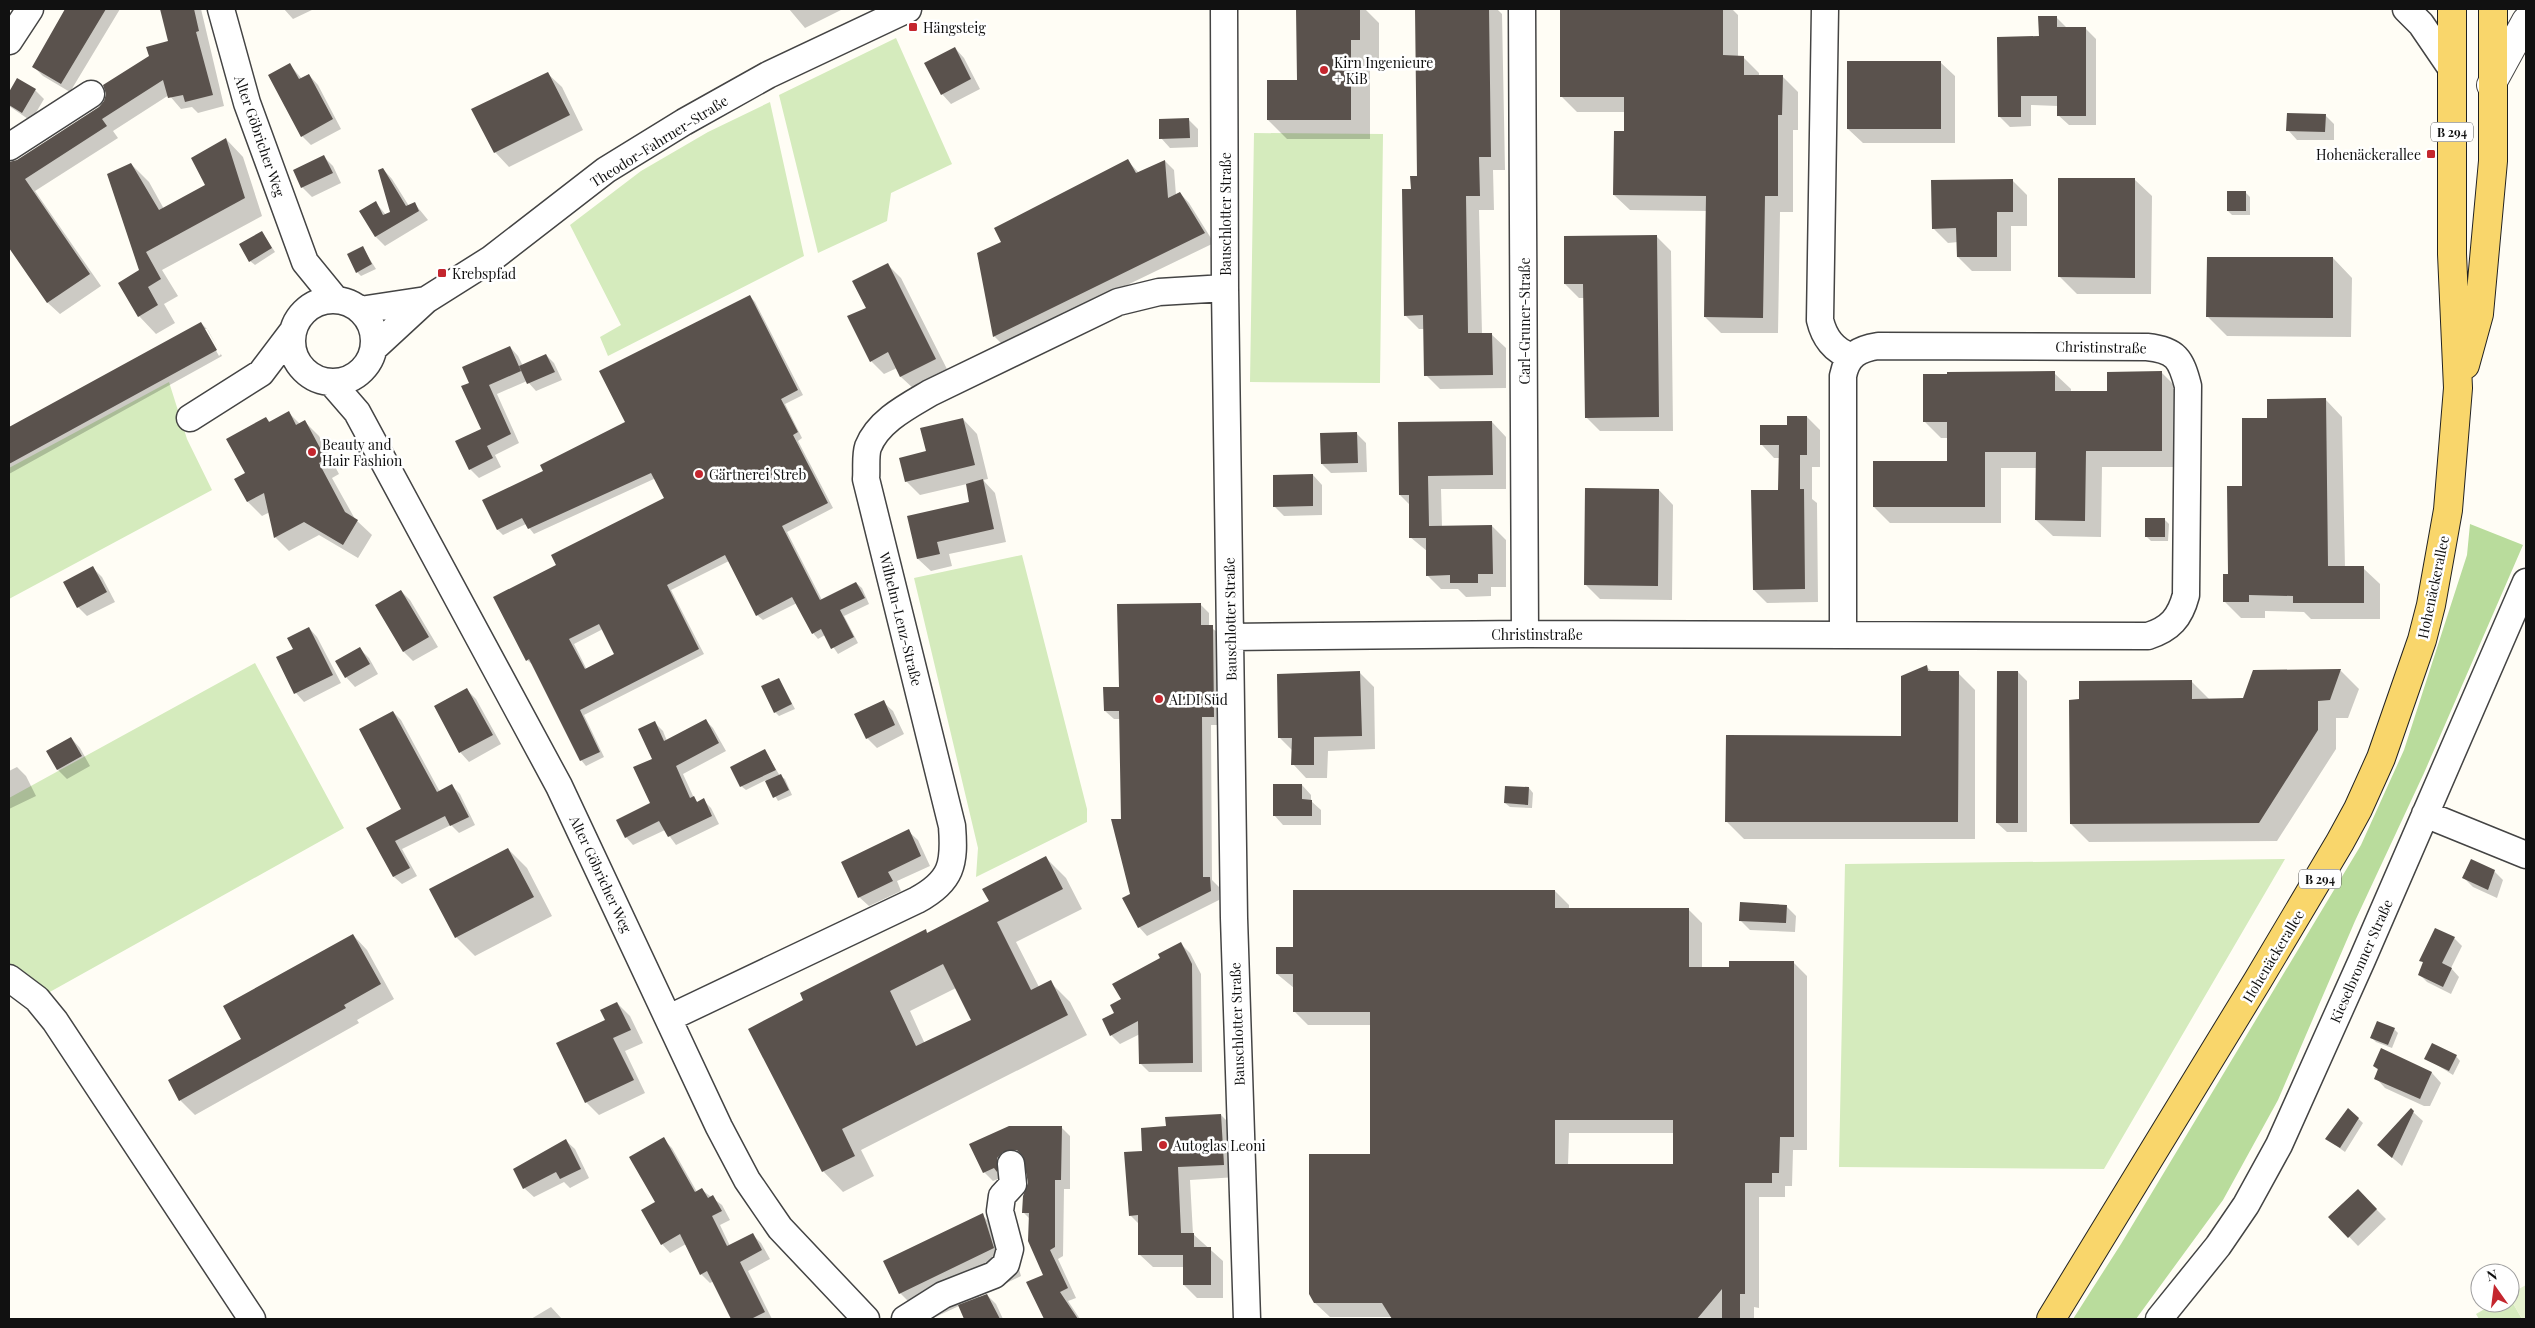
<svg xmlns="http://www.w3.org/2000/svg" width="2535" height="1328" font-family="'Playfair Display',serif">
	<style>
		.green { fill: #d5ebbd }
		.forest { fill: #b9dc9c }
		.pitch { fill: #e6f2cf }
		.shadow { fill: #0003; fill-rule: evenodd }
		.building { fill: #5a524d; fill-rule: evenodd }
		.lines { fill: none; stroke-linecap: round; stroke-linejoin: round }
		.minor-casing { stroke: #444; stroke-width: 29 }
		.tertiary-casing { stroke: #444; stroke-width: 30 }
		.primary-casing { stroke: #222; stroke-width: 30 }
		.minor { stroke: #fff; stroke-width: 26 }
		.tertiary { stroke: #fff; stroke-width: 28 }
		.primary { stroke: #f9d66b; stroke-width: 28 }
		.poi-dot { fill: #c4262e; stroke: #fff; stroke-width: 2 }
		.labels { text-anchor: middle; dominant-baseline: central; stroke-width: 5; stroke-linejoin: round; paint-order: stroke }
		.shield { fill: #fff; stroke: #585858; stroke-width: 1 }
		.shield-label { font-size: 12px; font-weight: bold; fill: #111 }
		.poi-label { font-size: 14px; fill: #111; stroke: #fff; text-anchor: start }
		.street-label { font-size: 14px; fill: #111; stroke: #fff }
	</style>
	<rect width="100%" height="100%" fill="#fffdf5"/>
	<path class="green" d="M896,38L952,164L891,193L887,221L818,253L779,95Z
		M770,102L804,256L608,356L600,337L621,325L570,225L641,171L708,132Z
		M1254,133L1383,134L1380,383L1250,382Z
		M169,382L187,439L212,490L9,599V468Z
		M1022,555L1087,809V822L976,877L978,848L914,578Z
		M255,663L344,828L48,993L9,966V798Z
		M2285,859L2104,1169L1839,1167L1845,864Z
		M2510,1298L2522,1319H2479L2476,1314L2495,1303H2510Z"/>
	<path class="forest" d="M2470,524L2523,545L2424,773L2355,921L2278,1100L2223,1200L2136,1319H2073L2121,1244L2361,845L2404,750L2467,555Z"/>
	<path class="pitch" d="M2526,1285V1319H2522L2510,1298V1294Z"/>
	<path class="shadow" d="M66,9H120L70,92L43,76L34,67Z
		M165,9H201L224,106L198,113L192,107L181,109L169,95L113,131L118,138L35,191L101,286L60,314L48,303L9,246V167L100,108L150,56L170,42Z
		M284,9H314L293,19Z
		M789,9H843L805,28Z
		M1298,9H1365L1379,23V59H1370V139H1287L1268,120L1298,81Z
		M1420,9H1497L1502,14L1505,170H1493L1494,210H1479L1482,334H1491L1506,348V388L1440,389L1426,375L1425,329H1419L1405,315L1412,190L1419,177L1417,15Z
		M1562,9H1732L1738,15V57H1743L1759,73V76H1782L1798,92V130H1793V212H1780L1778,333H1721L1705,317L1707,211L1630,210L1614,195L1625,132V112H1577L1561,96Z
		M2056,17L2066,27L2086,29L2096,39V125H2069L2058,115V106L2031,105V126L2010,127L1999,116Z
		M955,48L964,58L980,89L951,104L942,94Z
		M1940,62L1955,76V143H1863L1848,129Z
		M290,65L302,79L309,75L318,85L341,129L311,145L302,136Z
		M547,73L562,87L583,130L509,167L495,152Z
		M17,80L35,90L44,99L31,121L9,106V95Z
		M2325,115L2334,124V140H2297L2288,130Z
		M1188,119L1198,129V147L1170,148L1161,138Z
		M226,139L243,157L262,216L162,270L178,296L164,304L175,323L156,334L139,316L140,270L131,164L149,182L164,209L207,186Z
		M324,157L333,166L341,183L312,197L302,187Z
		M1128,161L1139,173L1165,161L1174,170L1176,195L1180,193L1189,203L1214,243L1003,345L994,336L1003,242Z
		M383,169L392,179L409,206L415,204L428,220L385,246L376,237L361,212L376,203L386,215L391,213Z
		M2134,179L2152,196L2151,294H2077L2060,277Z
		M2012,180L2027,195V226H2011V271H1972L1958,257V242L1948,243L1933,228Z
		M2246,193L2250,197V215H2232L2228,211Z
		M262,232L275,252L255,265L250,261Z
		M1657,237L1671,251L1673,431H1600L1586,417L1585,298H1579L1565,284Z
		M362,247L376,269L361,276L357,272Z
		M2333,258L2352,278L2351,337L2227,336L2208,317Z
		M888,265L901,278L949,373L915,390L901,377L897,368L884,374L871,361L867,308Z
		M750,296L755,302L803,395L785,404L802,438L798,441L833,508L787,532L822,600L856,583L862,588L869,604L844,616L858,643L838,654L825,635L818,639L813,633L797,603L763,620L757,615L729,561L671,590L704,654L584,715L604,757L586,766L581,760L533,665L527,660L558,565L665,498L656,478L534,534L526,524L503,535L498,530L484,500L545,471L627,422ZM603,629L616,655L587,670L574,644Z
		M201,323L208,330L222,356L9,474V429ZM204,329H207L221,354L219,356Z
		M510,347L518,356L523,366L546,355L554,363L562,380L536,391L527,381L497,394L519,443L495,455L501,467L479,478L470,469L482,430L470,383Z
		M2054,373L2071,389V392H2109L2162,373L2178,389V467H2102L2101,537L2053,536L2036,520L2037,468H2001V523H1890L1874,507L1948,462V438H1941L1924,421Z
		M2326,400L2342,417L2345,568H2363L2380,584V619H2311L2304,612L2265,611V618H2241L2224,601L2244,487L2268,419Z
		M289,413L300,424L305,422L319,436L339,474L332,478L355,519L372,535L358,558L319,535L289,551L275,537L270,512L262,516L248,502L236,480L247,473L266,418L271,423Z
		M1807,417L1820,430V467H1812V499L1817,503L1818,602L1767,603L1754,590L1780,491V458H1774L1762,445Z
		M963,419L977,434L988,479L983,480L995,493L1006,542L949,554L952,566L931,571L918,559L909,517L971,503L967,484L920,495L906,481Z
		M1492,422L1506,437V489H1441L1442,527L1492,526L1506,540V587H1491V596L1466,597L1458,589H1441L1427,575V551L1410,537V505L1400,495Z
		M1357,434L1366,443L1367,472L1331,473L1322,464Z
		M1313,475L1322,485V515L1284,516L1274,506Z
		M1659,490L1673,505L1672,600L1600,599L1585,584Z
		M2165,520L2169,524L2168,541H2151L2146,536Z
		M93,568L102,577L115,602L87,616L78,607Z
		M401,591L410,600L438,647L413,661L404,652L377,605Z
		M1200,604L1209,613V626L1221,635L1223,725H1211L1212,880L1219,887V900L1147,936L1139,927L1131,894L1122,820L1120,719H1114L1105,711L1120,688Z
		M309,628L317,637L341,683L304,702L296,693L278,658L294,649Z
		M360,649L369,658L378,674L355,687L346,677Z
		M1927,667L1933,673H1958L1975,690V839H1744L1727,822L1903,737Z
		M2254,671H2341L2359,689L2348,718H2336V749L2277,841L2089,842L2071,824L2191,681L2210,700H2244Z
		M2018,672L2027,681V832H2007L1997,823Z
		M1360,673L1374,687L1375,749L1328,751L1327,778H1306L1293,764V751L1280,738Z
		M779,679L795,709L779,716L775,712Z
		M467,690L476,699L501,744L469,762L460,752Z
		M883,702L893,711L904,734L877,748L867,738L856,715Z
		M393,712L401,720L440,792L452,786L460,794L475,825L459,833L451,825L402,849L417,876L402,884L394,877L367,829L402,809Z
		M705,720L713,728L726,751L683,774L694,798L698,803L703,800L711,808L719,824L676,845L665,830L633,845L626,837L652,803L655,723L663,731L667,741Z
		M71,738L80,748L90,766L67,779L58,770L47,751Z
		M765,751L780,776L785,779L792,795L778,801L766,780L746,790L741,786Z
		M17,767L26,776L36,796L9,809V771Z
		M1302,785L1311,795V801L1321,810V825H1283L1274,815Z
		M1529,788L1533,793L1532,808L1510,807L1505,803Z
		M908,831L918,840L930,866L897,881L901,891L869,906L859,897Z
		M508,849L527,868L552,916L475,956L456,937Z
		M1046,858L1066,878L1082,909L1016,942L1039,987L1050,982L1070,1002L1087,1035L861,1150L874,1176L843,1192L823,1171L805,1000L925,931L928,934L990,901ZM956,988L972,1020L925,1044L910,1011Z
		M2494,871L2503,880L2497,898L2473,887L2464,878Z
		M1555,891L1569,905V910L1688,909L1702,923V969H1730L1793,962L1807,976V1150H1793L1792,1186H1785V1197H1759V1308L1754,1307V1319H1393L1392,1317H1330L1315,1303L1371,1156V1025H1308L1294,1011V988L1277,974L1294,948ZM1569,1133H1674V1165H1568Z
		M1786,906L1796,916L1795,932L1750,930L1740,920Z
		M353,935L367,950L394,999L357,1020L359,1023L195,1115L180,1100L169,1081L243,1040Z
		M2454,938L2462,946L2451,968L2459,977L2451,994L2427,982L2419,974L2424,964L2421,960Z
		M1181,944L1190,953L1201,974L1202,1072H1149L1140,1063V1034L1120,1044L1111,1035L1115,1014L1122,1000L1162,959Z
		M617,1003L630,1016L643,1043L625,1051L645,1093L599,1115L586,1102Z
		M2394,1029L2398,1033L2392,1048L2376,1042L2371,1037Z
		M2382,1050L2432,1073L2441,1083L2430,1106H2424L2385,1088L2376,1078L2379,1071L2374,1066Z
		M2456,1056L2460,1061L2453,1075L2426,1058Z
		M2348,1109L2363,1123L2345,1152L2327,1139Z
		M2413,1112L2423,1121L2402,1166L2388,1154Z
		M1221,1115L1234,1128L1237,1177L1190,1180L1193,1234L1223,1261V1298H1197L1184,1285V1267H1153L1139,1254L1140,1225L1130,1215L1143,1152L1167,1127Z
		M1061,1127L1070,1136V1189H1064L1063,1256L1058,1259L1076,1298L1068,1301L1080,1319H1045L1028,1283L1044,1275L1030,1219L1024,1213L1029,1183L1025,1159L1012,1160L1003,1177L993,1181L984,1172L971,1145Z
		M663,1139L672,1148L697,1192L702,1190L722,1205L730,1220L720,1225L730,1246L752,1234L761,1243L770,1259L748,1271L772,1319H733L714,1281L710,1283L701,1274L686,1244L670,1253L662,1244L657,1203Z
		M565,1140L575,1149L589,1178L570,1188L564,1182L534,1197L524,1188Z
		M2358,1191L2386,1219L2358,1246L2330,1217Z
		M978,1217H984L1012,1245L1021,1276L979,1296L980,1298L987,1295L996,1304L1003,1319H966L959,1306L931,1319H926L900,1293Z
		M551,1307L562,1319H531Z"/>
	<path class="building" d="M65,9H106L61,84L32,67Z
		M160,9H194L199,31L196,32L213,95L185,102L183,95L168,98L163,80L102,119L107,126L25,179L90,274L47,303L9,248V162L17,160L99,107L104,101L106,94L103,85L149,56L146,47L168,41Z
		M1296,9H1360V40H1351V120H1267V80H1297Z
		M1415,9H1489L1491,157H1479L1480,196H1466L1468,333H1492L1493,375L1424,376L1423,315L1404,316L1402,189H1411L1410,176H1417Z
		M1560,9H1723V55L1744,56V75H1783L1782,115H1778V196H1765L1763,318L1704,317L1706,196L1613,195L1614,131H1624V97H1560Z
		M2038,16H2057V27H2086V116H2057V96H2021V117H1998L1997,37L2039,36Z
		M955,47L971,79L941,95L924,63Z
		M1847,61H1941V129H1847Z
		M290,63L299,79L309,74L333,119L301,137L268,75Z
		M548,72L570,115L494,153L471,109Z
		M17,78L36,89L22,113L9,105V92Z
		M2287,113L2326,114L2325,132L2286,131Z
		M1189,118L1190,138L1159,139V119Z
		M226,138L245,198L146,252L161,279L148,287L158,305L138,317L118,283L139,270L107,174L131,163L159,210L205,185L191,158Z
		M324,155L333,173L301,188L293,170Z
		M1128,159L1136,173L1165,160L1168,198L1180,192L1205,233L993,337L977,253L1001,242L994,228Z
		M383,168L406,206L415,202L419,211L375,237L359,211L376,201L383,215L390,212L378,170Z
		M2058,178H2135V278L2058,277Z
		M2013,179V212H1997V257H1957L1956,228L1932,229L1931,180Z
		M2227,191H2246V211H2227Z
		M262,231L272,248L249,262L239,244Z
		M1657,235L1659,417L1585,418L1583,284H1564V236Z
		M363,246L372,264L356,273L347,254Z
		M2207,257H2333V318L2206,317Z
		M888,263L936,359L900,377L888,352L870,362L847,316L866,308L852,281Z
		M750,295L798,390L781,399L798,432L793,435L828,503L782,526L820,600L856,582L865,598L840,610L854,637L831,649L821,629L812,634L792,597L756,616L725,555L667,585L699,649L580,710L600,752L580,761L529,659L526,661L493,597L556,565L551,555L664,498L651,473L528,529L522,518L497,530L482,500L543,471L540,465L625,422L599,371ZM599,624L614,654L585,669L569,639Z
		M201,322L217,350L9,464V427Z
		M510,346L521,371L489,385L511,434L487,446L493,458L469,470L455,441L481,429L461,386L469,383L462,367Z
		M546,354L555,372L527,384L519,366Z
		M2055,371V391H2107V372L2162,371V451H2086L2085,521L2035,520L2036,452H1985V507H1873V461H1947V422H1923V374H1947V372Z
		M2326,398L2328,566H2364V603H2293V596L2249,595V602H2223V574H2228L2227,486H2242V418H2267V399Z
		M289,411L296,425L305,420L326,459L319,463L345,512L358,520L343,545L304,522L274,538L264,493L247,502L234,479L245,473L226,439L266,417L269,422Z
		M1787,416H1807V455H1800V489H1804L1805,589L1753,590L1751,490H1778L1779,445H1760V425H1787Z
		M963,418L975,465L905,482L899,458L926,451L920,428Z
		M1492,421L1493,475L1428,476L1429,526L1492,525L1493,574H1478V583H1450V575L1426,576V538H1409V495H1399L1398,422Z
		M1357,432L1358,463L1321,464L1320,433Z
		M1313,474V506L1273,507V475Z
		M983,479L994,529L937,542L940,554L917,559L907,516L969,502L966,484Z
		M1585,488L1659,489L1658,586L1584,585Z
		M2145,518H2165V537H2145Z
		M93,566L107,592L77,608L63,582Z
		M401,590L429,637L403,652L375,605Z
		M1201,603V625H1213L1214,717H1202L1203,877H1210L1211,891L1138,928L1122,898L1130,894L1111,819H1121L1119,711H1104L1103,687H1119L1117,604Z
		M309,627L333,675L294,694L276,657L293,649L287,638Z
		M360,647L370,664L345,678L335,661Z
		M1927,665L1928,671H1959L1958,822H1725L1726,735L1901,736V676Z
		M2341,669L2330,700L2318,701V730L2259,823L2070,824L2069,700L2079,699V681L2192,680V699L2243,698L2253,670Z
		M1360,671L1362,736L1314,737V765H1291L1292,738H1278L1277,674Z
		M1997,671H2018V823H1996Z
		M779,678L792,704L774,713L761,686Z
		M467,688L493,735L459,753L434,706Z
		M884,700L895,725L866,739L854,714Z
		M393,711L437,792L452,784L469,817L450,826L445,816L395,841L410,868L393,877L366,828L401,809L359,729Z
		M706,719L719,743L676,766L690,798L694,796L697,802L704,798L712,816L668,837L659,821L625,838L616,820L650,803L633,767L652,759L638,729L655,721L664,741Z
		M71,737L82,756L57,770L46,751Z
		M765,749L776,770L740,787L730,767Z
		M781,774L789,790L773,798L765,781Z
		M1273,784H1302V799L1312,800V816H1273Z
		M1505,786L1529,787L1528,805L1504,803Z
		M909,829L921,856L888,872L893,881L858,898L841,862Z
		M508,848L534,897L455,938L429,889Z
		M1046,856L1063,889L997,922L1031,990L1051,980L1068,1015L842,1129L855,1156L822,1172L748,1029L803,1000L800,993L926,929L927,933L989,901L982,889ZM943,964L971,1020L916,1046L890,991Z
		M2471,859L2495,870L2488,890L2462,878Z
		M1293,890H1555V908H1689V967H1729V961H1794V1137H1780L1779,1173H1772V1183H1745V1294H1740V1319H1722V1289L1697,1319H1392L1382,1303H1314L1309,1294V1154H1370V1012H1293V974H1276V947H1293ZM1555,1120H1673V1164H1555Z
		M1740,902L1787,905L1786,923L1739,921Z
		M2435,928L2455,937L2442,963L2452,968L2443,987L2418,975L2423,962L2419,961Z
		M353,934L381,984L344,1005L346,1008L179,1101L168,1080L241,1039L223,1006Z
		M1181,942L1192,964L1193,1063L1139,1064L1138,1021L1110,1036L1102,1019L1114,1013L1110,1005L1121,999L1112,984L1160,958L1158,954Z
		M617,1002L631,1030L613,1038L634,1080L585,1103L556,1043L605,1020L600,1010Z
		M2377,1021L2395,1028L2388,1045L2370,1038Z
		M2432,1043L2457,1055L2449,1071L2424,1059Z
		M2381,1048L2432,1072L2420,1099L2374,1079L2378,1069L2373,1066Z
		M2348,1108L2359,1118L2340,1148L2325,1139Z
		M2411,1108L2414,1111L2392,1158L2377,1145Z
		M1221,1114L1224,1165L1178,1167L1181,1233H1194V1247H1211V1285H1183V1255H1138V1215L1129,1216L1124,1152L1142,1151L1141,1128L1166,1126L1165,1117Z
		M1009,1126H1062L1061,1180H1055V1247L1050,1250L1068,1288L1060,1292L1078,1319H1044L1026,1282L1043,1275L1028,1241L1029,1213H1022L1023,1196L1028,1183L1023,1156L1017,1150L1003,1152L997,1158V1172L994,1168L983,1173L969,1144Z
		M664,1137L695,1192L702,1188L708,1198L713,1195L722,1211L712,1216L727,1246L753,1233L762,1250L740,1262L765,1312L751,1319H731L707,1271L700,1275L680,1234L661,1245L641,1210L655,1202L629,1157Z
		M566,1139L581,1169L560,1179L556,1172L523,1189L513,1169Z
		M2358,1189L2377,1209L2348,1238L2328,1217Z
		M983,1213L994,1248L899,1294L883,1261Z
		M987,1294L1000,1319H964L958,1305Z"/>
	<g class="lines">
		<defs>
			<path id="minor" d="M221,9L247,103L305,262L336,300
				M1224,9L1225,288L1234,918L1247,1319
				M1522,9L1525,634
				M1825,9L1820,320C1824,337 1834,351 1851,356
				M2406,9L2421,24L2451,68
				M9,41L30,9
				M9,147L91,94
				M292 341a41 41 0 1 1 82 0a41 41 0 1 1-82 0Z
				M360,310L426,300
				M374,348L426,300L491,259L606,170L684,122L768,75L908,9
				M331,382L357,412L559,786L719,1127L747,1180L780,1228L866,1319
				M190,418L261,373L292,332
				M1230,637L1525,634L2148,636C2170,629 2180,618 2186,595L2188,386C2181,359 2176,350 2147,347L1878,346C1859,349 1847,355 1843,376V635
				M2425,814L2526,855
				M9,978L37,999L55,1021L252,1319
				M669,1018L917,900C952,881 955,864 952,826L866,479C867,470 865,456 868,447C878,421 908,406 930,393L1118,302L1159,292L1225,288
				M905,1319L943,1295L994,1275L1006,1264L1010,1249L1000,1211L1002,1196L1013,1184L1011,1164
				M2159,1319L2218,1246L2246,1205L2279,1145L2362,960L2526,582"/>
			<path id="tertiary" d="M2491,85L2526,21"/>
			<path id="primary" d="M2465,365L2479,314L2493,161V9
				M2051,1319L2258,980L2340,842L2358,809L2381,758L2422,640L2431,605L2448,510L2458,388L2452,254V9"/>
		</defs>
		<use href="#minor" class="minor-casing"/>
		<use href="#tertiary" class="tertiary-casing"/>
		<use href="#primary" class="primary-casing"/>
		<use href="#minor" class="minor"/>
		<use href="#tertiary" class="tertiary"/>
		<use href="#primary" class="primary"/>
	</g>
	<g class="poi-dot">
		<rect x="908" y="22" width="10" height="10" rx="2.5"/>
		<circle cx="1324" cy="70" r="5"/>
		<rect x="2426" y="149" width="10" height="10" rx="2.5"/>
		<rect x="437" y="268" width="10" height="10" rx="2.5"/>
		<circle cx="312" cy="452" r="5"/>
		<circle cx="699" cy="474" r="5"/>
		<circle cx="1159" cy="699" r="5"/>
		<circle cx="1163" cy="1145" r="5"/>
	</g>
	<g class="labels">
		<g class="shield">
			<rect x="2431" y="122.5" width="42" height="19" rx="4"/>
			<rect x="2299" y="869.5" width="42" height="19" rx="4"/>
		</g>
		<g class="shield-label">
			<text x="2452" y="132">B 294</text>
			<text x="2320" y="879">B 294</text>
		</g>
		<g class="poi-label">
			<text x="923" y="27">Hängsteig</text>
			<text x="1334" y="62">Kirn Ingenieure<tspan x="1334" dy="16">+ KiB</tspan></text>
			<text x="2421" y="154" text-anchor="end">Hohenäckerallee</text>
			<text x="452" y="273">Krebspfad</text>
			<text x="322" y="444">Beauty and<tspan x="322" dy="16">Hair Fashion</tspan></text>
			<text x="709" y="474">Gärtnerei Streb</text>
			<text x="1169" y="699">ALDI Süd</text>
			<text x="1173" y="1145">Autoglas Leoni</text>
		</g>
		<g class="street-label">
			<text transform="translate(260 136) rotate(71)">Alter Göbricher Weg</text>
			<text transform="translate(659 141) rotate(-32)">Theodor-Fahrner-Straße</text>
			<text transform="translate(1225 214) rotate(-90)">Bauschlotter Straße</text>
			<text transform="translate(1524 321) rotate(-90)">Carl-Gruner-Straße</text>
			<text transform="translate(2101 347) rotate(1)">Christinstraße</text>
			<text transform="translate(2433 587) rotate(-78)">Hohenäckerallee</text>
			<text transform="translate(901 619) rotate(76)">Wilhelm-Lenz-Straße</text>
			<text transform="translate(1230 619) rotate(-91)">Bauschlotter Straße</text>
			<text x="1537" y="634">Christinstraße</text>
			<text transform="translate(601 874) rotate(65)">Alter Göbricher Weg</text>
			<text transform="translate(2273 956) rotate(-59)">Hohenäckerallee</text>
			<text transform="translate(2361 961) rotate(-66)">Kieselbronner Straße</text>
			<text transform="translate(1237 1024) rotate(-92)">Bauschlotter Straße</text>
		</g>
	</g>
	<rect width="2535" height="1328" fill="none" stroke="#111111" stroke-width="20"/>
	<g transform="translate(2495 1288) rotate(346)"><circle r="24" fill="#ffffff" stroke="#a0a0a0"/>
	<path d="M0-4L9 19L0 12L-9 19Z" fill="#c4262e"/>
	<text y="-8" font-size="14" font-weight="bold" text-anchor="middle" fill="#111111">N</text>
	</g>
</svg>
